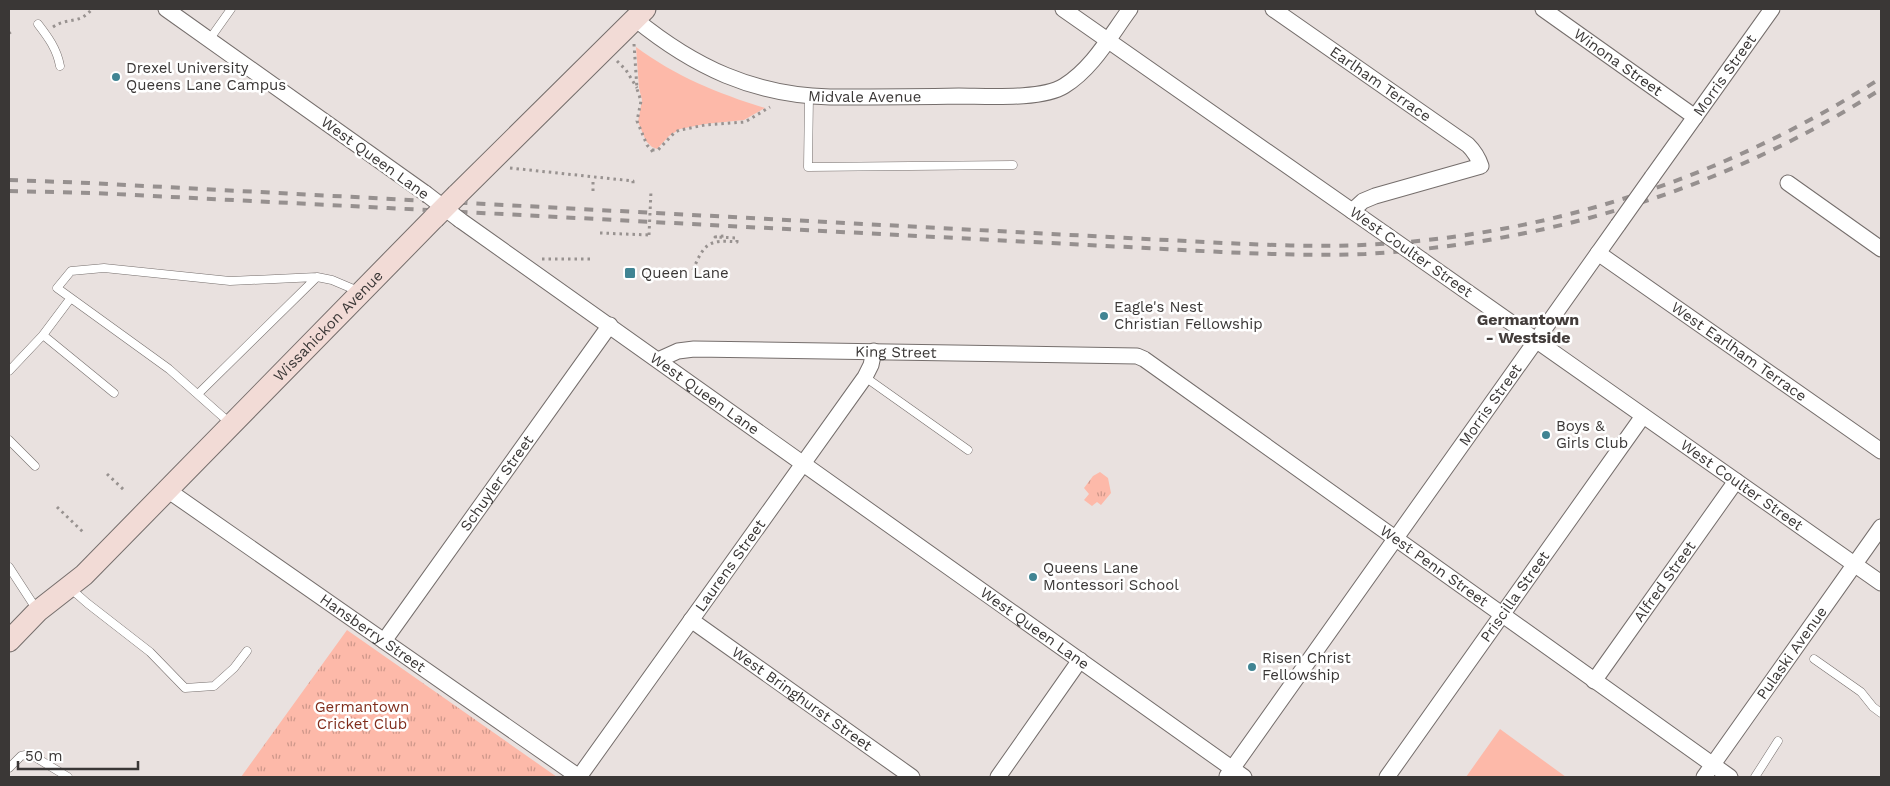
<svg xmlns="http://www.w3.org/2000/svg" width="1890" height="786" font-family="'Work Sans',sans-serif">
	<style>
		.grass { fill: #fdb9a9 }
		.park { fill: url(#park-tufts) }
		.lines { fill: none; stroke-linecap: round; stroke-linejoin: round }
		.lane-casing { stroke: #756e6c; stroke-width: 9 }
		.street-casing { stroke: #756e6c; stroke-width: 17 }
		.secondary-casing { stroke: #756e6c; stroke-width: 23 }
		.path { stroke: #989290; stroke-width: 3; stroke-dasharray: 2.5 4; stroke-linecap: butt }
		.lane { stroke: #fff; stroke-width: 8 }
		.street { stroke: #fff; stroke-width: 15 }
		.secondary { stroke: #f2dbd6; stroke-width: 21 }
		.rail { stroke: #96908f; stroke-width: 4; stroke-dasharray: 9 9; stroke-linecap: butt }
		.street-bridge-casing { stroke: #756e6c; stroke-width: 17; stroke-linecap: butt }
		.secondary-bridge-casing { stroke: #756e6c; stroke-width: 23; stroke-linecap: butt }
		.path-bridge { stroke: #989290; stroke-width: 3; stroke-dasharray: 2.5 4; stroke-linecap: butt }
		.street-bridge { stroke: #fff; stroke-width: 15 }
		.secondary-bridge { stroke: #f2dbd6; stroke-width: 21 }
		.poi-dot { fill: #408493; stroke: #fff; stroke-width: 2 }
		.labels { text-anchor: middle; dominant-baseline: central; stroke-width: 5; stroke-linejoin: round; paint-order: stroke }
		.street-label { font-size: 15px; fill: #3a3736; stroke: #fff }
		.poi-label { font-size: 15px; fill: #3a3736; stroke: #fff; text-anchor: start }
		.park-label { font-size: 15px; fill: #802e1d; stroke: #fff }
		.neighbourhood-label { font-size: 16px; font-weight: bold; fill: #433d3b; stroke: #fff }
	</style>
	<defs>
		<pattern id="park-tufts" width="24" height="20" patternUnits="userSpaceOnUse" patternTransform="scale(1.25)"><rect width="24" height="20" fill="#fdb9a9"/><path d="M3 7l-1-3M5 7V3M7 7l1-3M15 17l-1-3M17 17v-4M19 17l1-3" fill="none" stroke="#ce978a"/></pattern>
	</defs>
	<rect width="100%" height="100%" fill="#e9e1df"/>
	<path class="grass" d="M636,47C675,76 719,94 765,108L744,120L705,124L680,129L669,136L657,149L652,147L646,141L638,122L642,100L639,88Z
		M1500,729L1566,777H1466Z"/>
	<path class="park" d="M1100,472L1108,478L1111,493L1101,505L1097,502L1092,506L1084,500L1089,494L1084,488L1093,476Z
		M347,630L557,777H241Z"/>
	<g class="lines">
		<defs>
			<path id="lane" d="M38,24C48,37 57,49 60,66
				M209,40L231,9
				M809,96L808,167L1013,165
				M317,277L332,280L358,291
				M43,335L114,393
				M9,371L43,335L70,299
				M865,377L968,450
				M198,394L317,277L230,281L104,268L71,271L57,288L169,369L231,424
				M9,440L35,466
				M9,567L37,610
				M70,588L87,603L150,652L185,688L214,686L234,668L247,651
				M1814,659L1861,692L1873,707L1881,713
				M9,768L21,756L30,754L68,777
				M1755,777L1778,741"/>
			<g id="street">
				<path d="M166,9L425,193"/>
				<path d="M1063,9L1385,234"/>
				<path id="s1" d="M1273,9L1468,145C1475,152 1478,157 1481,166L1375,196L1363,201L1352,211"/>
				<path id="s2" d="M1543,9L1695,117"/>
				<path id="s3" d="M635,19C694,67 753,95 830,97C873,97 916,97 959,96C986,96 1042,100 1064,86C1093,68 1110,36 1130,9"/>
				<path id="s4" d="M1652,177L1772,9"/>
				<path d="M1788,183L1881,249"/>
				<path id="s5" d="M460,220L1244,777"/>
				<path id="s6" d="M1598,253L1881,451"/>
				<path id="s7" d="M1422,260L1881,583"/>
				<path id="s8" d="M658,360L678,351L694,349L1137,356L1144,359L1730,777"/>
				<path id="s9" d="M166,489L579,777"/>
				<path id="s10" d="M691,620L912,777"/>
				<path id="s11" d="M384,641L610,325"/>
				<path id="s12" d="M1594,681L1736,481"/>
				<path id="s13" d="M1227,776L1618,225"/>
				<path id="s14" d="M579,777L865,377L871,365L874,351"/>
				<path d="M998,777L1080,660"/>
				<path id="s15" d="M1387,777L1643,416"/>
				<path id="s16" d="M1704,777L1881,527"/>
			</g>
			<g id="secondary">
				<path d="M457,195L645,9"/>
				<path id="s17" d="M9,641L38,611L84,575L434,218"/>
			</g>
		</defs>
		<use href="#lane" class="lane-casing"/>
		<use href="#street" class="street-casing"/>
		<use href="#secondary" class="secondary-casing"/>
		<path class="path" d="M53,27C67,17 79,25 92,9
			M9,32L11,35
			M634,44L637,89L641,101L637,121L647,145L653,152
			M617,61L626,70L637,88
			M652,150H658L675,132L680,130L705,125L745,122L770,107
			M510,168L633,181V184
			M593,191V178
			M600,233L649,235
			M542,259H594
			M693,270C704,244 708,239 737,242V238L715,237L724,236
			M652,275H661
			M107,474L124,490
			M57,507L83,532"/>
		<use href="#lane" class="lane"/>
		<use href="#street" class="street"/>
		<use href="#secondary" class="secondary"/>
		<path class="rail" d="M9,180L89,183L1223,243C1269,245 1316,247 1362,245C1547,237 1727,177 1881,78
			M9,191L95,193L388,208L1221,252C1269,254 1317,256 1365,254C1549,243 1726,189 1881,89"/>
		<defs>
			<path id="street-bridge" d="M425,193L460,220
				M1618,225L1652,177
				M1385,234L1422,260"/>
			<path id="secondary-bridge" d="M434,218L457,195"/>
		</defs>
		<use href="#street-bridge" class="street-bridge-casing"/>
		<use href="#secondary-bridge" class="secondary-bridge-casing"/>
		<path class="path-bridge" d="M649,235L651,191"/>
		<use href="#street-bridge" class="street-bridge"/>
		<use href="#secondary-bridge" class="secondary-bridge"/>
	</g>
	<g class="poi-dot">
		<circle cx="116" cy="77" r="5"/>
		<rect x="624" y="267" width="12" height="12" rx="2.5"/>
		<circle cx="1104" cy="316" r="5"/>
		<circle cx="1546" cy="435" r="5"/>
		<circle cx="1033" cy="577" r="5"/>
		<circle cx="1252" cy="667" r="5"/>
	</g>
	<g class="labels">
		<g class="street-label">
			<text stroke="none"><textPath href="#s2" startOffset="92">Winona Street</textPath></text>
			<text stroke="none"><textPath href="#s4" startOffset="125">Morris Street</textPath></text>
			<text stroke="none"><textPath href="#s1" startOffset="131">Earlham Terrace</textPath></text>
			<text stroke="none"><textPath href="#s3" startOffset="249">Midvale Avenue</textPath></text>
			<text transform="translate(375 158) rotate(36)">West Queen Lane</text>
			<text transform="translate(1411 252) rotate(35)">West Coulter Street</text>
			<text stroke="none"><textPath href="#s17" startOffset="449">Wissahickon Avenue</textPath></text>
			<text stroke="none"><textPath href="#s8" startOffset="240">King Street</textPath></text>
			<text stroke="none"><textPath href="#s6" startOffset="172">West Earlham Terrace</textPath></text>
			<text stroke="none"><textPath href="#s5" startOffset="300">West Queen Lane</textPath></text>
			<text stroke="none"><textPath href="#s13" startOffset="455">Morris Street</textPath></text>
			<text stroke="none"><textPath href="#s11" startOffset="194">Schuyler Street</textPath></text>
			<text stroke="none"><textPath href="#s7" startOffset="391">West Coulter Street</textPath></text>
			<text stroke="none"><textPath href="#s14" startOffset="260">Laurens Street</textPath></text>
			<text stroke="none"><textPath href="#s8" startOffset="845">West Penn Street</textPath></text>
			<text stroke="none"><textPath href="#s12" startOffset="122">Alfred Street</textPath></text>
			<text stroke="none"><textPath href="#s15" startOffset="221">Priscilla Street</textPath></text>
			<text stroke="none"><textPath href="#s5" startOffset="705">West Queen Lane</textPath></text>
			<text stroke="none"><textPath href="#s9" startOffset="252">Hansberry Street</textPath></text>
			<text stroke="none"><textPath href="#s16" startOffset="152">Pulaski Avenue</textPath></text>
			<text stroke="none"><textPath href="#s10" startOffset="136">West Bringhurst Street</textPath></text>
		</g>
		<g class="poi-label">
			<text x="126" y="68">Drexel University<tspan x="126" dy="17">Queens Lane Campus</tspan></text>
			<text x="641" y="273">Queen Lane</text>
			<text x="1114" y="307">Eagle's Nest<tspan x="1114" dy="17">Christian Fellowship</tspan></text>
			<text x="1556" y="426">Boys &amp;<tspan x="1556" dy="17">Girls Club</tspan></text>
			<text x="1043" y="568">Queens Lane<tspan x="1043" dy="17">Montessori School</tspan></text>
			<text x="1262" y="658">Risen Christ<tspan x="1262" dy="17">Fellowship</tspan></text>
		</g>
		<g class="park-label">
			<text x="362" y="707">Germantown<tspan x="362" dy="17">Cricket Club</tspan></text>
		</g>
		<g class="neighbourhood-label">
			<text x="1528" y="319">Germantown<tspan x="1528" dy="18">- Westside</tspan></text>
		</g>
	</g>
	<rect width="1890" height="786" fill="none" stroke="#3a3736" stroke-width="20"/>
	<path d="M18 761v8h120v-8" fill="none" stroke="#3a3736" stroke-width="2.5"/>
	<text x="25" y="761" font-size="15" fill="#3a3736" stroke="#ffffff" stroke-width="4" paint-order="stroke">50 m</text>
</svg>
